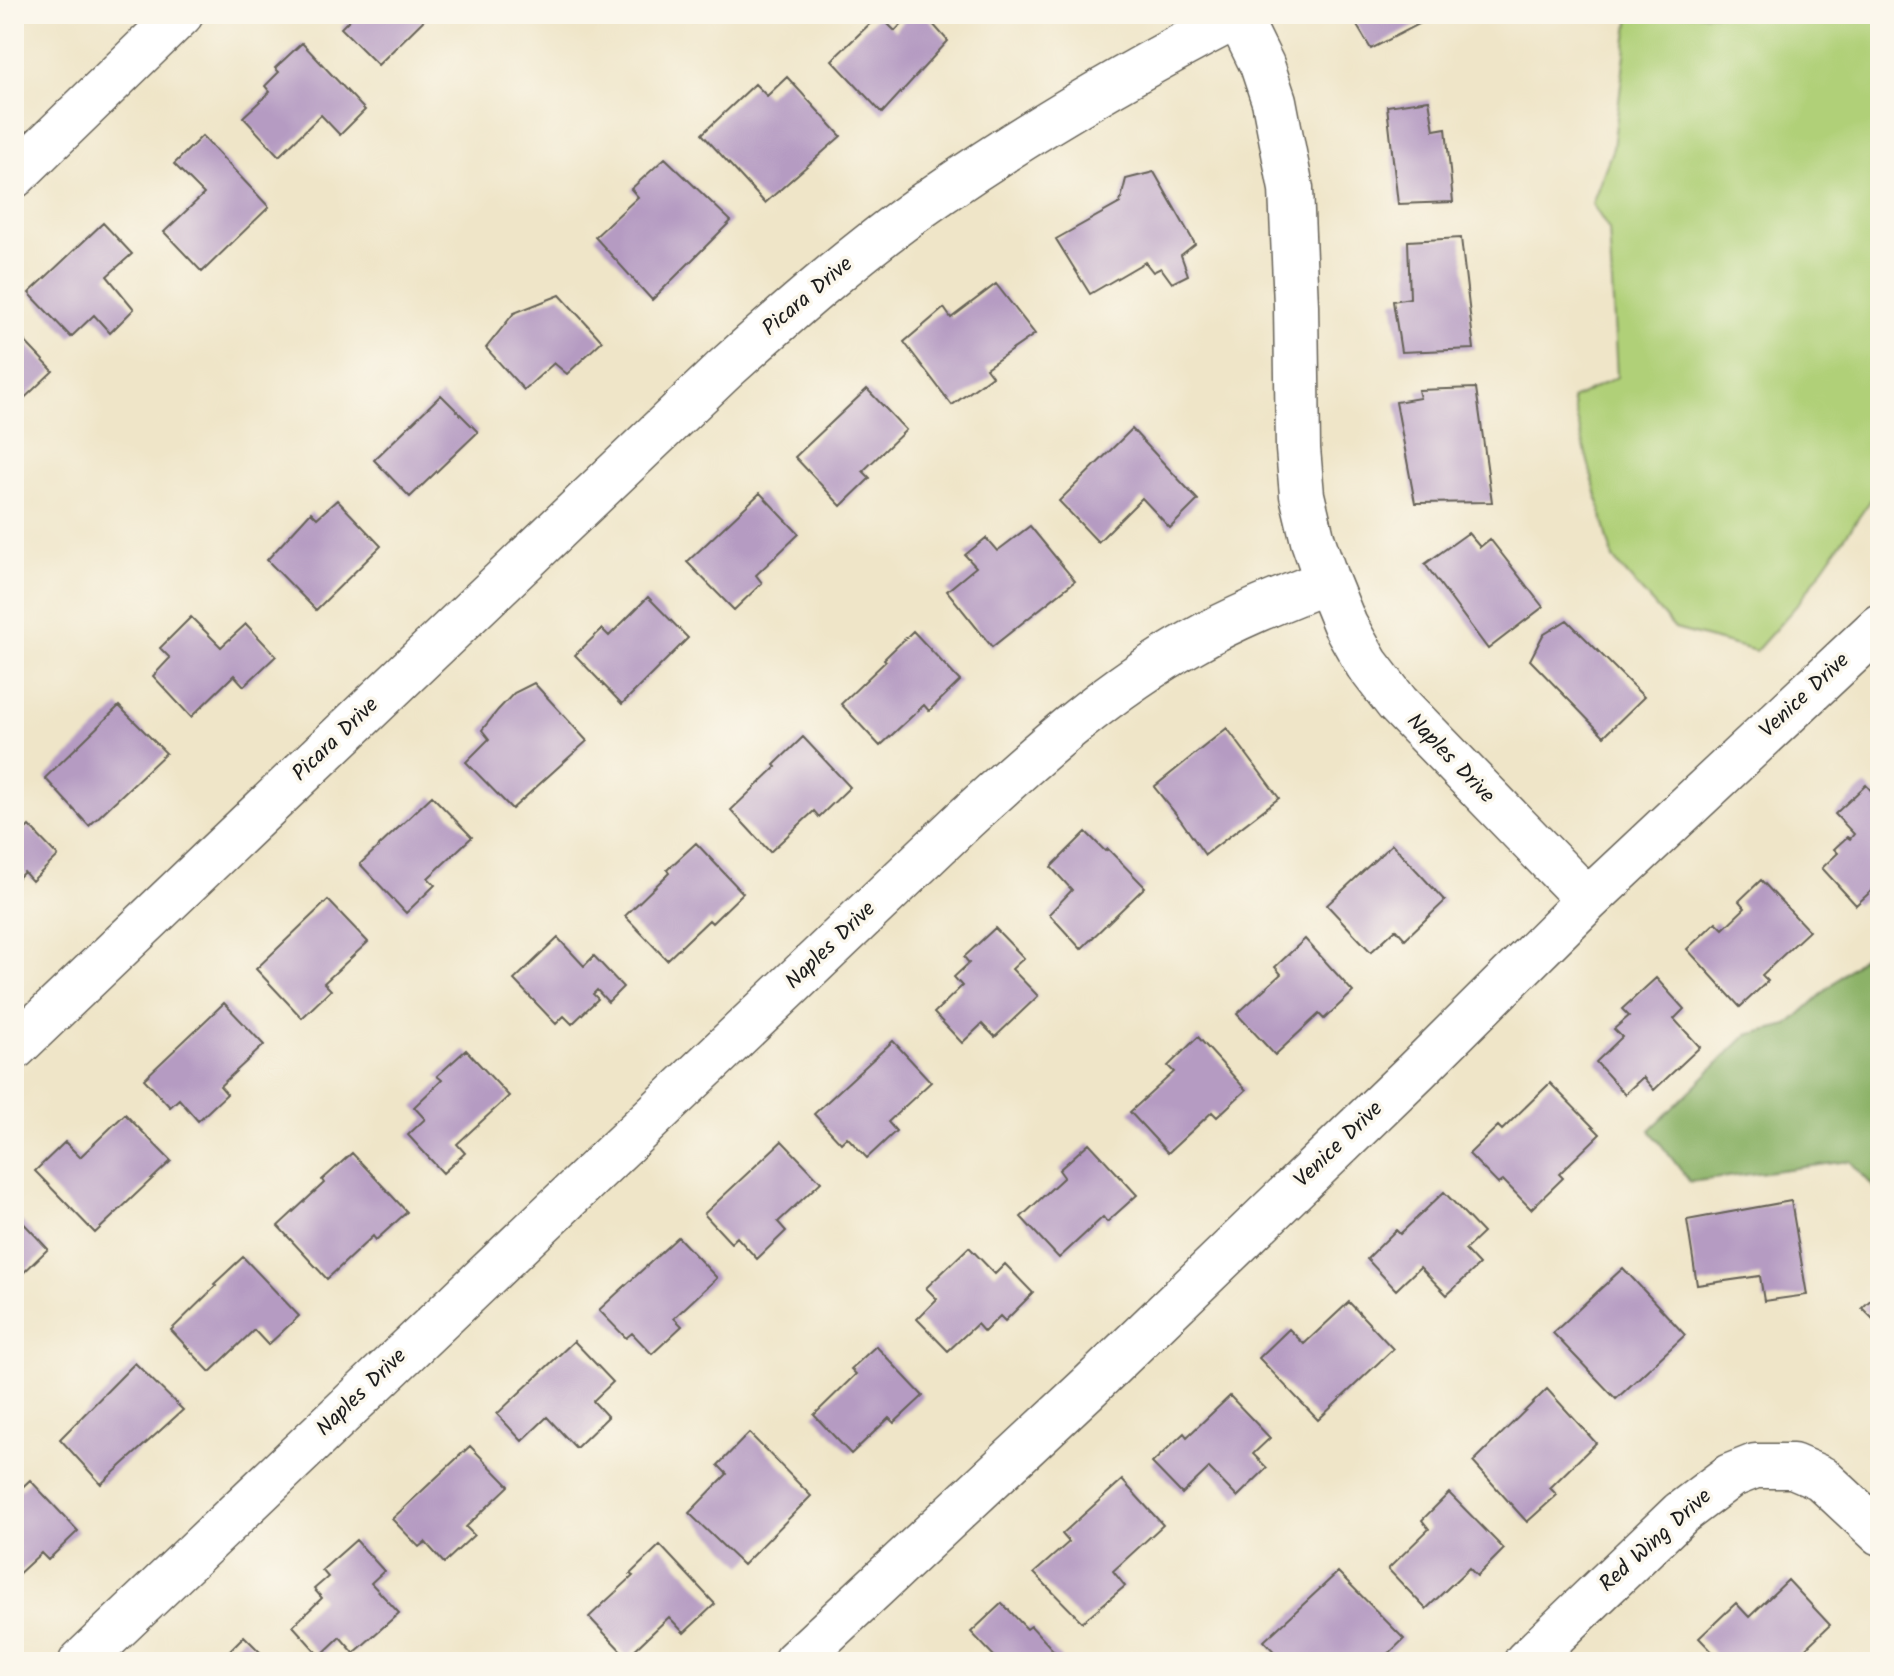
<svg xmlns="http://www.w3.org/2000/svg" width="1894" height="1676" font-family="Kalam,sans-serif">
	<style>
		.green { fill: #b0d078; stroke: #66764a; stroke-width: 2 }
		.forest { fill: #8cb268; stroke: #546742; stroke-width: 2 }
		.building { fill: #b59bc2 }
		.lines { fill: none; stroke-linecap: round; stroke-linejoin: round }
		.minor-casing { stroke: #666258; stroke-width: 47 }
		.minor { stroke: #fff; stroke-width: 44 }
		.labels { text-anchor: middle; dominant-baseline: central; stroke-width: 7; stroke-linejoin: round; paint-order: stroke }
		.street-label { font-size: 22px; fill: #1c1c1c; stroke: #fbf7ec }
	</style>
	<rect width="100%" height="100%" fill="#fbf7ec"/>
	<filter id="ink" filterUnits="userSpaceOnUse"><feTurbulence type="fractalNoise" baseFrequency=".0125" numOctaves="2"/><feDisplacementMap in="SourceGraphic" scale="16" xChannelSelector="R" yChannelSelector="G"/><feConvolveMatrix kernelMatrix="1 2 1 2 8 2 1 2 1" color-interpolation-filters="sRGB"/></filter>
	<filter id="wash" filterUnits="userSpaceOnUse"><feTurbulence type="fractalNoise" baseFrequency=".006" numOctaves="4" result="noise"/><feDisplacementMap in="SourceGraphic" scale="32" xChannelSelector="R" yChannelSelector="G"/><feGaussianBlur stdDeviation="1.8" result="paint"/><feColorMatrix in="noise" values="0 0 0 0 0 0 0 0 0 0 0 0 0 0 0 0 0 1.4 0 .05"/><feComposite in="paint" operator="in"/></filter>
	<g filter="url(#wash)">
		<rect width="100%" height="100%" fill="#efe5c8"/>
		<path class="green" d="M1627,14H1880V487L1797,605L1756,651L1675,629L1613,559L1572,399L1617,377L1609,230L1592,204L1613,148L1629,22Z"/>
		<path class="forest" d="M1880,941V1194L1850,1161L1690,1182L1650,1130L1747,1035L1788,1025Z"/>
		<g id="blocks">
			<path class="building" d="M355,14H430L378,65L341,28Z
				M924,14L948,41L882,113L832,60L879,15L895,31L906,19Z
				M1350,14H1423L1427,20L1371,49Z
				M302,43L365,110L340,135L321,115L279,156L243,117L270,92L265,86L279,72L275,68Z
				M787,77L841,136L765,203L702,134L755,84L767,96Z
				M1429,100L1434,130L1446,128L1453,202L1398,204L1387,106Z
				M202,136L269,207L202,272L164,232L204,194L174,164Z
				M665,158L731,221L652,300L595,237L638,197L631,189Z
				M1154,172L1195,244L1181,255L1188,275L1172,283L1161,268L1153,272L1145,262L1090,294L1056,239L1120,203L1126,179Z
				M103,223L132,254L107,276L134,309L110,333L94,315L71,337L29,293Z
				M1461,238L1474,349L1401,352L1393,301L1410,298L1408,241Z
				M996,284L1035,334L986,368L992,376L952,405L904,342L944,308L951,318Z
				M560,295L602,341L567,374L554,363L524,390L486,348L514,313Z
				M17,333L53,371L14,408V335Z
				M1476,388L1492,502L1415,503L1396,402L1420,398L1418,390Z
				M867,389L906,430L863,471L870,478L841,506L795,457Z
				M441,395L478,432L410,497L374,460Z
				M1132,429L1198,500L1170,528L1142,498L1098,542L1059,501Z
				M760,493L799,534L756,575L762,583L734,610L687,562Z
				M337,500L381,546L316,610L267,560L311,512L317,518Z
				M1030,526L1075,581L992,647L947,591L976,567L965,555L986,538L997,551Z
				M1468,533L1480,547L1490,539L1543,607L1488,649L1425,564Z
				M648,597L688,638L622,704L575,655L602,629L609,636Z
				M191,617L221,647L246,624L276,656L244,686L234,675L191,717L153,676L170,658L160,648Z
				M1567,620L1644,697L1604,736L1530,660L1543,635Z
				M913,631L960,681L929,711L924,705L880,746L841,704L886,661L884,659Z
				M534,683L587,741L512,809L466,762L489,739L482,730L498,710L514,693Z
				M119,706L166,753L89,826L45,778Z
				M1227,728L1279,798L1205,855L1180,819L1154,787Z
				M803,737L850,787L819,817L814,811L770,852L731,810L776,767L774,765Z
				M1866,785L1880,800V883L1856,905L1822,868L1838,853L1834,849L1847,837L1850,839L1854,834L1835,814Z
				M432,796L472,837L428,878L435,885L406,913L360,864Z
				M29,826L58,856L32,881L24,872L14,882V841Z
				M1086,832L1105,851L1108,849L1145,887L1081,949L1049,914L1072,890L1051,867Z
				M696,843L743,893L712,923L709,920L667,960L625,916L669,873L667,870Z
				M1392,844L1445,901L1405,939L1396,929L1371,952L1327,905Z
				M1761,880L1809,931L1762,975L1768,981L1740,1007L1687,949L1716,922L1723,929L1745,908L1739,901Z
				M328,900L368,942L324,983L331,990L302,1018L256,969Z
				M995,928L1024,958L1012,969L1038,996L995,1037L982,1024L962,1043L934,1013L962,986L954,977L969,963L964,957Z
				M558,938L584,966L594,956L623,987L608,1002L597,990L593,994L598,999L572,1024L564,1016L556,1024L514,980Z
				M1305,939L1353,992L1324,1019L1319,1014L1275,1055L1237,1014L1281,974L1275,967Z
				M1656,978L1684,1009L1674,1019L1700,1047L1654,1090L1643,1077L1625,1094L1596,1062L1622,1037L1614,1029L1629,1016L1622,1009Z
				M224,1003L264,1045L220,1086L227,1094L198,1121L179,1099L170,1107L144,1079Z
				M1198,1037L1246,1090L1217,1117L1212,1112L1168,1153L1130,1112L1174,1072L1168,1066Z
				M893,1041L931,1082L888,1122L896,1131L867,1158L847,1137L841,1143L814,1114Z
				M466,1050L509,1096L457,1144L465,1153L443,1173L408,1135L425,1119L414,1107L442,1080L437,1076Z
				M1550,1083L1600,1134L1559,1174L1563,1178L1531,1209L1503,1180L1498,1184L1469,1154L1498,1126L1502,1130Z
				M125,1114L171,1161L95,1233L35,1171L65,1142L80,1157Z
				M782,1141L821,1182L778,1222L786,1231L757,1259L737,1237L731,1243L704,1214Z
				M1089,1143L1137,1195L1107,1222L1103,1217L1059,1258L1021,1217L1064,1177L1059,1170Z
				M352,1153L407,1212L376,1240L373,1236L327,1279L278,1226L324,1183L322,1180Z
				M1444,1192L1483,1233L1465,1250L1479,1265L1447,1295L1420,1267L1396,1290L1367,1259L1396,1230L1400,1234Z
				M1791,1201L1807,1295L1764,1301L1760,1276L1697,1285L1687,1220Z
				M14,1213L48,1249L14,1282Z
				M678,1237L717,1278L674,1318L682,1326L652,1354L632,1333L626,1338L599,1310Z
				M969,1247L995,1274L1005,1264L1033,1293L1005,1321L1000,1316L984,1332L977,1324L948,1351L917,1319L937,1299L926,1288Z
				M243,1257L299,1316L268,1345L254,1330L210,1372L171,1330L216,1286L214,1284Z
				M1623,1268L1685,1335L1616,1399L1553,1333Z
				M1880,1291V1326L1862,1308Z
				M1349,1302L1393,1349L1318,1420L1259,1358L1289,1329L1304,1344Z
				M574,1341L613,1382L593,1401L608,1417L576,1448L547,1417L522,1441L497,1414Z
				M876,1346L923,1396L894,1423L889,1418L851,1454L814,1415L856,1374L851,1369Z
				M135,1363L183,1410L101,1484L60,1439Z
				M1547,1389L1596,1443L1550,1488L1557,1495L1527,1522L1473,1462Z
				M1230,1396L1270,1438L1253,1454L1267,1468L1237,1497L1209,1468L1182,1494L1152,1463L1184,1433L1187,1437Z
				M749,1433L811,1496L743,1565L689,1513L727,1474L718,1465Z
				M470,1446L509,1486L466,1527L474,1535L444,1563L425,1542L419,1547L392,1519Z
				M30,1480L78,1531L48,1560L41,1553L14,1578V1495Z
				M1122,1480L1163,1525L1113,1571L1125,1586L1082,1622L1034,1573L1069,1542L1062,1534Z
				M1449,1493L1504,1549L1477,1576L1469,1568L1426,1609L1388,1569L1429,1529L1422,1520Z
				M356,1540L384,1571L371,1583L399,1613L354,1653L340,1637L320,1656L293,1626L322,1598L314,1589L328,1577L322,1570Z
				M660,1545L715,1604L684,1633L669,1617L627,1657L589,1617L633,1576L630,1574Z
				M1338,1572L1404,1639L1380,1662H1364L1359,1657L1353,1662H1284L1264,1641Z
				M1788,1580L1830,1625L1791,1662H1722L1699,1638L1736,1603L1749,1617Z
				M1002,1603L1027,1629L1031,1626L1064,1662H992L996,1658L971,1632Z
				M244,1636L270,1662H218Z"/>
		</g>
	</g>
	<g filter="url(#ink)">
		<use href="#blocks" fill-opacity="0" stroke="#666258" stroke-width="2"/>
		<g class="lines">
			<defs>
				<path id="minor" d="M1237,14L1262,65L1274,101L1291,189L1296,305L1298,449L1302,495L1313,541L1327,581L1345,625L1367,664L1397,703L1588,900
					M14,176L181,14
					M14,1048L725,369C793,308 861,248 936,196C1032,129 1134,70 1238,16
					M81,1662L964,820C1036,754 1108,689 1194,641C1236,617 1282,599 1327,581
					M795,1662L1089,1387L1416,1071L1588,900L1880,626
					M1526,1662L1681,1513L1730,1476L1755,1466H1793L1821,1478L1880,1533"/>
			</defs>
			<use href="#minor" class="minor-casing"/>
			<use href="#minor" class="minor"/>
		</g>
	</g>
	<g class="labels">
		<g class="street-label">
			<text transform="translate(808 297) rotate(-40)">Picara Drive</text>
			<text transform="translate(1805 696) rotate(-43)">Venice Drive</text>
			<text transform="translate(336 740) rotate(-44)">Picara Drive</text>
			<text transform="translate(1450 759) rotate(46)">Naples Drive</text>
			<text transform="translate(831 946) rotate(-44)">Naples Drive</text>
			<text transform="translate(1339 1145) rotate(-44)">Venice Drive</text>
			<text transform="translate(362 1393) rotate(-44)">Naples Drive</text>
			<text transform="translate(1656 1541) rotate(-42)">Red Wing Drive</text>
		</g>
	</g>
	<rect width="1894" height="1676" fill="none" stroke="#fbf7ec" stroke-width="48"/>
</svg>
